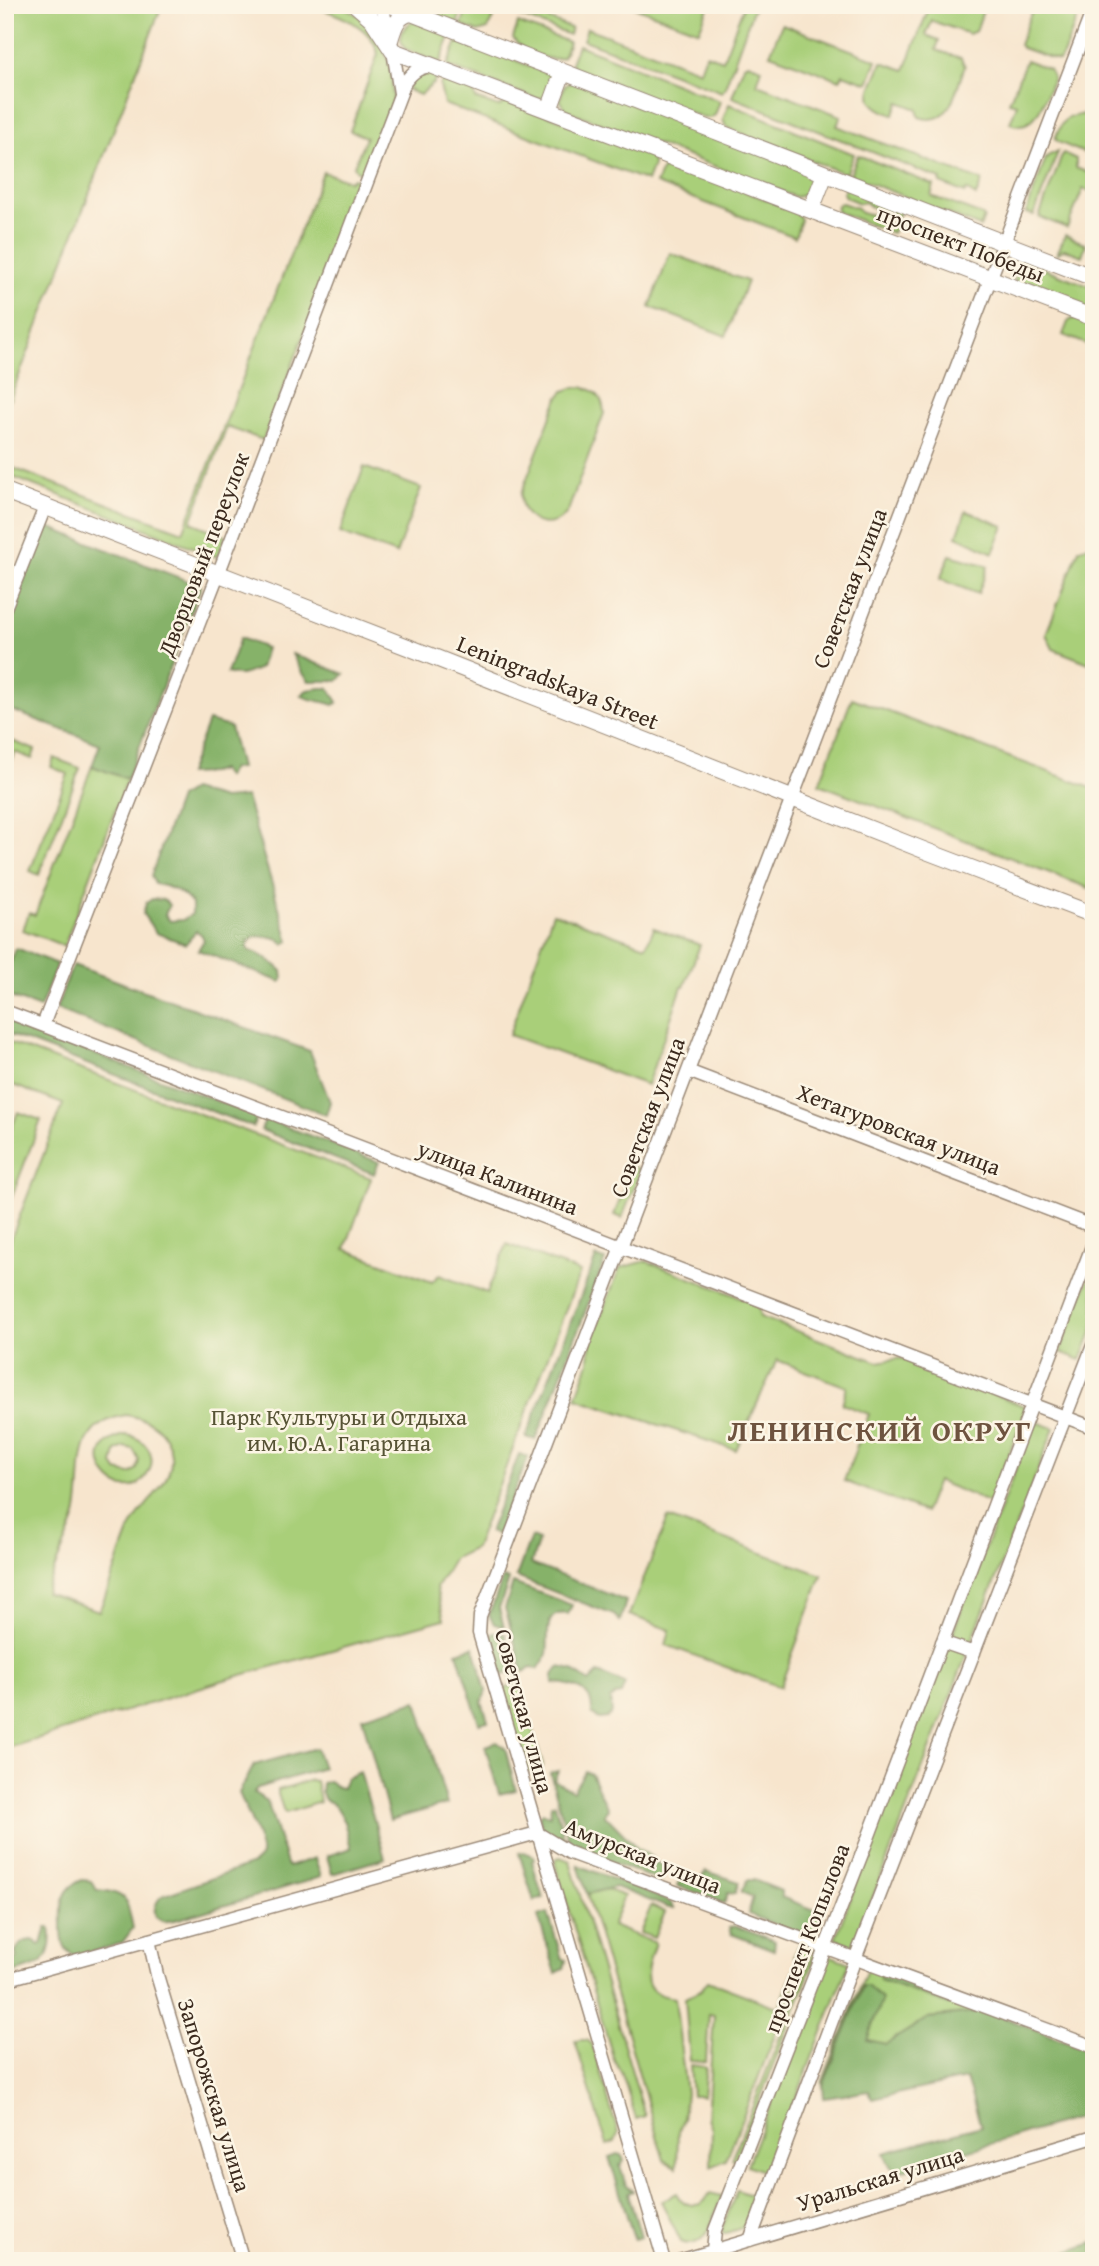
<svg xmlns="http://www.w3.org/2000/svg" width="1099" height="2266" font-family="'Gentium Book Plus',serif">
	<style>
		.green { fill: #a9cf79; stroke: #727c4c; stroke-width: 2; fill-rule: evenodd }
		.forest { fill: #86b269; stroke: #606e44; stroke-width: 2 }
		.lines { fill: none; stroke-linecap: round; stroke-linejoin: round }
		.minor-casing { stroke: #998876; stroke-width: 15 }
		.major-casing { stroke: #998876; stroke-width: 18 }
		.minor { stroke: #fff; stroke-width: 12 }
		.major { stroke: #fff; stroke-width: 16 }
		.labels { text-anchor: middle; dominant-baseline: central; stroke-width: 5; stroke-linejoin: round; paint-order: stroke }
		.street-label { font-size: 23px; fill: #3b2a1e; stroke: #fcf5e5 }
		.park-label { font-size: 23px; fill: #565335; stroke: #fcf5e5 }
		.district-label { font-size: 30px; font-weight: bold; letter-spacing: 2px; fill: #6e533f; stroke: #fcf5e5 }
	</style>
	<rect width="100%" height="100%" fill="#fcf5e5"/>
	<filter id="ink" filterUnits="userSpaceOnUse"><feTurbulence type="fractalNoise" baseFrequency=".0143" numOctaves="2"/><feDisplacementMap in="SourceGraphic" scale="14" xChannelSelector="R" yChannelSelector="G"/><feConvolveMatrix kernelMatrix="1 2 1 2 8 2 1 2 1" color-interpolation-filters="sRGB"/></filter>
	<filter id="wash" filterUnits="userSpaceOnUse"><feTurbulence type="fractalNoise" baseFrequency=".00686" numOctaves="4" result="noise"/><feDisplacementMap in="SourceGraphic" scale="28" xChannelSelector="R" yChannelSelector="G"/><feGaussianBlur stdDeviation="1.57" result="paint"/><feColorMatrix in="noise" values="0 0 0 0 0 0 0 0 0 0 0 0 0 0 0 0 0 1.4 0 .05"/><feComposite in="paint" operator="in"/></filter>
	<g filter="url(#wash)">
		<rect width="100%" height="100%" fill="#f7e5cd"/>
		<path class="green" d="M5,5H162L5,412Z
			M311,5H341L359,16L384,49L388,61L391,71L393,99L367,174L357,171L354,166L366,137L350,131L378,54C372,25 336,14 311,5Z
			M407,5H464L457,24Z
			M491,5H513L571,28L569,35Z
			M629,5H709L699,31Z
			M744,5L754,7L725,87L722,92L583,40L587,28L700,71L706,54L723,60Z
			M930,5H985L976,31L969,34L932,21L926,35L939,40L936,50L961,58L965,66C955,90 952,128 919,117L917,109L899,102L893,115C857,102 872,90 882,62L905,70Z
			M1034,5H1082L1063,55L1059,61L1022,48L1019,45Z
			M469,6L494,15L488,29L478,32L461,25Z
			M411,22H415L451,34L440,63L405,49L401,41V32Z
			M518,23L569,42L563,57C549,63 521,51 513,38Z
			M782,24L877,60L868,83L843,74L840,80L770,54Z
			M459,37L551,75L552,79L546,97L537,99L447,66Z
			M578,45L720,101L715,115L710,118H704L574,68L571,63Z
			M1026,60L1049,69L1053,78C1045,97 1037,134 1010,123L1017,104L1009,102Z
			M748,63L762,68L757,84L841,116L837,126L982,181L976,196L966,190L965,193L940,183L941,179L732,97L744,65Z
			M423,72L437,73L434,83L420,95L408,90L412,79Z
			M444,75L471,86L476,99L498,107L510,100L652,156L653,165L647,181L444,104L440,86Z
			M573,81L805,170C811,179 815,184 809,194L796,197L566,110L560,100L564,86Z
			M729,104L854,154L846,174L728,128L725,125L723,119Z
			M1084,114L1093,117L1094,115V157L1060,143L1055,139C1062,120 1064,117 1084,114Z
			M1058,152L1034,215L1026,213L1046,158L1049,155Z
			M1063,153L1076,159V168L1094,175V193L1083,189L1067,228L1039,217Z
			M858,155L934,185L931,196L982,215L984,218L980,227L850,175Z
			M669,163L797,211L801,220L795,237L656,184L663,167Z
			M323,172L350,181L353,178L364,182L263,440L227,427L191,522L226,536L217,557L5,474V465L183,532Z
			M846,186L902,208L898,217L889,211C879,210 873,210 866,202L859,203L845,197L843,193Z
			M842,203L857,208L861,213C872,214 876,216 884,223L896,224L892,233L836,211L838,204Z
			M1065,235L1086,244L1082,256L1064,249L1057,254Z
			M670,253L747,281L726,336L650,307Z
			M1022,260L1094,288V312L1014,281Z
			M1073,318L1094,323V347L1063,335L1068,322Z
			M575,387C592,386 603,395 604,413L568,511C552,535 519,523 521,494L558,398L564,391Z
			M364,467L421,488L396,554L340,533Z
			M966,511L1004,526L993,553L957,536Z
			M1094,544V665L1053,649L1046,634L1079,549Z
			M950,555L988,566L978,594L940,579Z
			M852,698L1094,789V890L819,784Z
			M10,740L35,750L32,759L15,752L5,776V752Z
			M54,758L80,768L39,875L30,871L68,774L51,767Z
			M92,766L127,779L64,946L23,930L29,913L35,915Z
			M553,913L646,946L654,928L700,945L684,987H682L647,1085L509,1035Z
			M5,1041L371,1178L345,1249L432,1282L439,1275L487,1293L507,1244L580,1272L475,1548L454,1558L436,1588L444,1619L224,1680L5,1749V1254L63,1104L5,1082ZM126,1415C143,1418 158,1423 166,1439C186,1478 144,1498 130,1529C119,1556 111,1585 99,1611L45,1593C52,1574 60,1555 68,1537C71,1529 76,1520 77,1511C85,1470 70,1425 126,1415Z
			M18,1112L41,1120L5,1215V1131L10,1132Z
			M633,1167L641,1170L622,1218L614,1215Z
			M646,1261L758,1304L760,1317L878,1362L901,1358L1027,1407L990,1503L937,1481L925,1512L844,1481L869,1414L842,1404L847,1387L777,1360L736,1450L576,1398L589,1362L590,1343L620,1268Z
			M1094,1265V1328L1081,1360L1060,1352Z
			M1034,1421L1054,1428L854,1946L835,1939Z
			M126,1435C145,1438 159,1456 147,1475C122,1515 69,1446 126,1435ZM124,1447L133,1449L139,1460L137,1469L130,1474L117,1471L113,1464L116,1451Z
			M668,1518L822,1575L780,1687L666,1645L670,1630L629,1615Z
			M519,1684L543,1766L539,1771L532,1773L526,1770L503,1695L506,1688Z
			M311,1780L316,1781L320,1802L286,1813L284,1812L278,1794V1790Z
			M560,1857L570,1861L645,2116L636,2119L622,2074L614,2060L555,1864L556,1859Z
			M605,1889L624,1896L612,1926L655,1943C650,1957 639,1984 657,1993C662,1996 669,1997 675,1998L686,2093L683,2119L678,2132L677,2167L664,2160L587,1894Z
			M651,1906L665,1912L654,1938L640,1933Z
			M799,1945L809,1948L726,2160L711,2167L712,2129L707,2118L714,2015L709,2014L706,2062L690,2061L685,1998L701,1990L708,1981L779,2008L799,1958L794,1956Z
			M814,1950L816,1956L736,2161L732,2159Z
			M829,1955L849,1963L767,2173L747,2165Z
			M868,1967L885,1973L879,1977L882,1981L950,2005L952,1997L982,2009L974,2013L928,2018L886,2044L867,2040L881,1999L863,1986L823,2086L822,2083Z
			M581,2040H587L592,2044L618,2133L615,2142L607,2145L575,2041Z
			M690,2065L706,2067L703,2096H692Z
			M737,2190L757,2197L745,2227L723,2234L722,2229Z
			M677,2193C682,2204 690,2207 701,2204L710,2193L722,2196C714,2214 707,2253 681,2242L661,2201Z"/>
		<path class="forest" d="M43,525L201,586L127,779L92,766L100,744L11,710L5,723V623Z
			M240,638L266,648L260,668C248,673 240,678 227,673Z
			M292,654L344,674L338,681H309L301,671Z
			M321,688H329L338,702L334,705C322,700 311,702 301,695L307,690Z
			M208,721L230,727L240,768L232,769L226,777L221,770L211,773L188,774Z
			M191,790L223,799L246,797L289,941L284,944C276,934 265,937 253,937L248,943V950C262,955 272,961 282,971L283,980L281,982L198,950L204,940L201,934L196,931L186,944L156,933L143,914L146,903L152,899L164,900L169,905L165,915L170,921L183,920L192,914V904C182,891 171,887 155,884L151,876L179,798Z
			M16,948L57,964L40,1008L5,995V977Z
			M73,965L310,1051L330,1102L326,1115L56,1009Z
			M5,1020L257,1116L253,1127L5,1033Z
			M266,1119L379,1162L374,1174L261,1130Z
			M596,1257L605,1260L536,1440L526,1437Z
			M519,1454L528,1457L497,1535L489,1532Z
			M531,1537L539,1540L531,1564L626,1601L620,1621L614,1615L516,1577Z
			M503,1578L509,1580L499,1608L504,1627L494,1624L489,1615Z
			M513,1583L572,1605L568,1614C541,1609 550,1639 547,1654C545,1659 541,1665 538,1669L531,1668L523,1672L505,1608Z
			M493,1633L505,1634L515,1671L499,1676L486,1639Z
			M474,1647L486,1691L482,1702L488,1721L479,1723L457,1652Z
			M560,1667L572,1670L589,1682L598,1673L625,1684L621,1694L615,1695L610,1699L612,1713L607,1718L599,1719L592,1714C592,1709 592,1702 589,1697C583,1687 564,1683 553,1683V1675Z
			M417,1701L447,1804L390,1820L362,1717Z
			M497,1742L505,1748L516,1790L499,1794L485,1746Z
			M316,1748L323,1768L257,1788L254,1793L267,1801L288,1867L315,1858L321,1877L179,1919C174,1920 166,1922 162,1921C150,1916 155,1902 162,1896L253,1864C255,1862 260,1859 261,1855C263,1846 244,1804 239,1793L254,1765Z
			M558,1771L554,1780L573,1791L585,1771L591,1774L608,1809L604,1814L636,1847L654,1859L655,1862L669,1869L660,1881L571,1847L550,1773Z
			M360,1772L385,1858L332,1874L327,1856L351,1848C346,1831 344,1805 325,1800L321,1792L322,1783L329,1781L337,1787L342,1788L346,1778Z
			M555,1804L565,1842L563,1844L544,1832L539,1816L542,1813L550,1815L551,1805Z
			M524,1852L534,1856L535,1859L532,1861L543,1898L534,1901L519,1853Z
			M578,1865L670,1902L674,1908H669L615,1887L587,1894Z
			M706,1871L739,1882L735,1894L728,1893L724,1904L678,1886L681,1877L700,1883Z
			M82,1880L91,1881L97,1890C128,1892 127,1901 133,1928L122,1943L76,1957C61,1949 62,1938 62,1923C61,1904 62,1888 82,1880Z
			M747,1880H754L781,1891V1897L823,1913L812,1939L748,1914L753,1897L741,1892Z
			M548,1913L562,1959L566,1960L564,1969L556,1973L538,1916Z
			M734,1926L775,1941L774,1950L731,1934L729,1928Z
			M47,1927H50C55,1966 36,1966 5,1975V1958L7,1962L17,1959L15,1952C21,1943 24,1940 34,1940L39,1945L42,1944Z
			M881,1973L952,1997L953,2002L950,2005L881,1980L879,1977Z
			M863,1986H867L882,1999L867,2040L886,2044L928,2018L974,2013L982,2009L1089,2050L1094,2058V2113L897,2172L889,2165L884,2153L981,2126L966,2079L872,2099L869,2091L824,2098L823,2086Z
			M617,2154L621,2155L624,2160L620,2166L626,2186L633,2191L628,2193L641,2237L634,2239L609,2157Z
			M1094,2243V2261H1040Z"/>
	</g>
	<g filter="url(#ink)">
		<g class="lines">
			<defs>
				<path id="minor" d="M382,5L393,51L400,93
					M5,608L45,507
					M5,1011L1094,1428
					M43,1025L222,564L405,82C414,70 420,67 434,66
					M688,1071L1094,1227
					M942,1642L974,1653
					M149,1940L157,1975L243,2261
					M5,1980L537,1833L570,1853L1094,2047
					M750,2240L855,1959L1094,1343
					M713,2250L715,2230L867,1841L1094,1241
					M664,2261L479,1633L480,1616L1094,7
					M679,2261L1094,2137"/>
				<path id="major" d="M356,5L372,19L393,51L1094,318
					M391,5L1094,278
					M390,40C394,27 396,17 410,13
					M549,110L563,72
					M811,210L825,174
					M5,491L431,656L926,851L1094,915"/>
			</defs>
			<use href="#minor" class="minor-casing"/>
			<use href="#major" class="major-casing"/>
			<use href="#minor" class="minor"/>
			<use href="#major" class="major"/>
		</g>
	</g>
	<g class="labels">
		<g class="street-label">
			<text transform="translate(961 243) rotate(21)">проспект Победы</text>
			<text transform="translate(203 554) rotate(-69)">Дворцовый переулок</text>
			<text transform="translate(849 588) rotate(-69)">Советская улица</text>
			<text transform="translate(558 682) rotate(22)">Leningradskaya Street</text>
			<text transform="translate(647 1117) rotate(-69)">Советская улица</text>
			<text transform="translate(899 1129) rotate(21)">Хетагуровская улица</text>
			<text transform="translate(498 1177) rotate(21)">улица Калинина</text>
			<text transform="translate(525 1711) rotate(75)">Советская улица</text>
			<text transform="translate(643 1855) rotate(22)">Амурская улица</text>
			<text transform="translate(806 1938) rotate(-69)">проспект Копылова</text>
			<text transform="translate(215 2095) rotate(73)">Запорожская улица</text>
			<text transform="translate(880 2178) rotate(-17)">Уральская улица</text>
		</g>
		<g class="park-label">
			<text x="339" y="1416">Парк Культуры и Отдыха<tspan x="339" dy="26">им. Ю.А. Гагарина</tspan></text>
		</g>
		<g class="district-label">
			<text x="880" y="1430">ЛЕНИНСКИЙ ОКРУГ</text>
		</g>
	</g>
	<rect width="1099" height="2266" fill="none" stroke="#fcf5e5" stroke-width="28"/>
</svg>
